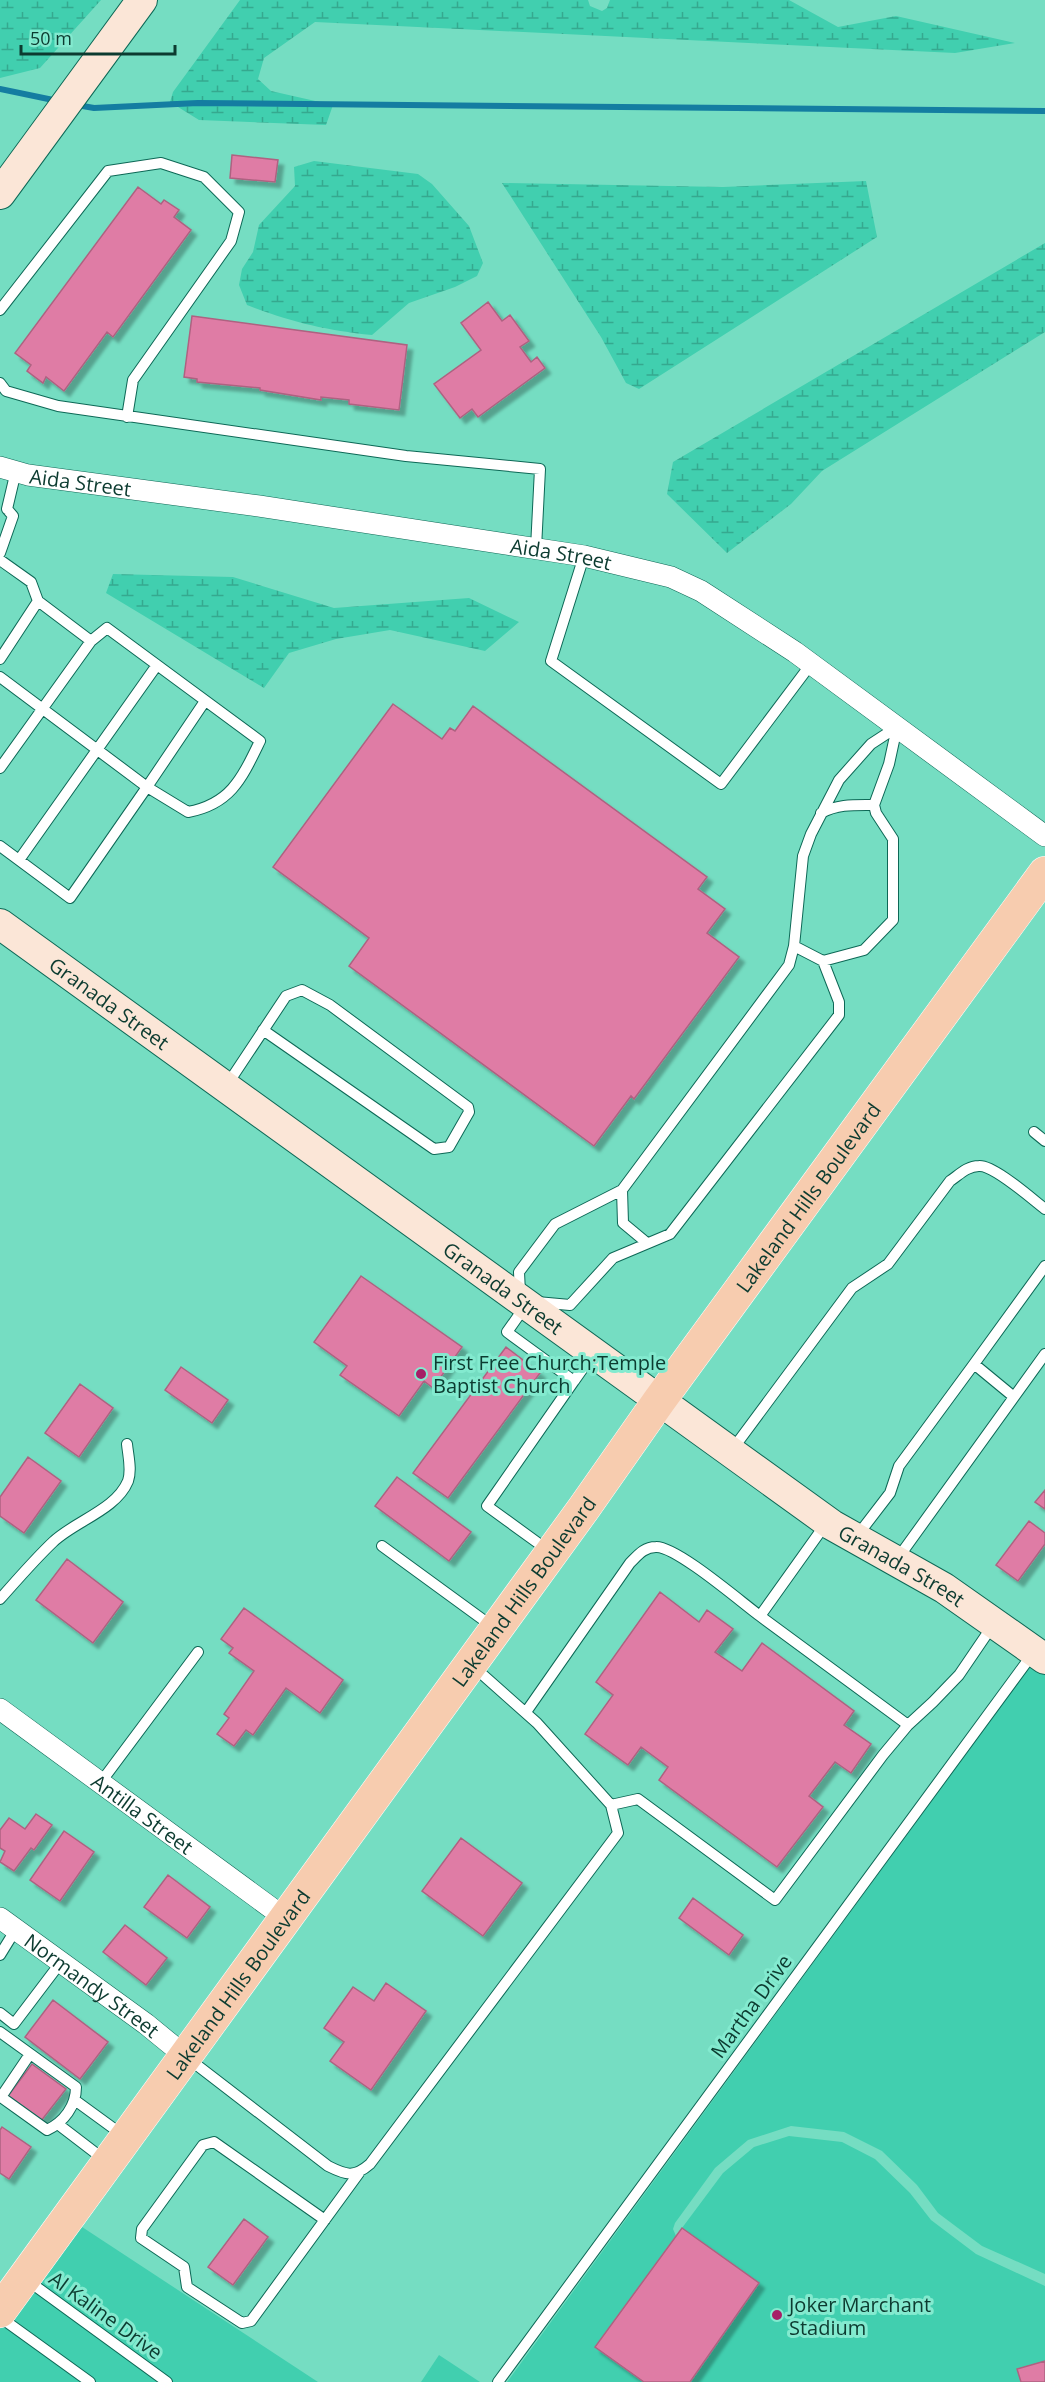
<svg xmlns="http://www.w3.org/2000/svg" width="1045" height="2382" font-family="'Open Sans',sans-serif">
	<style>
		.green { fill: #41cfaf }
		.wetland { fill: url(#wetland-marsh) }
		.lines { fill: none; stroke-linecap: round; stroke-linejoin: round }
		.stream { stroke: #147da1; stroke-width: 6 }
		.building { fill: #df7ca5; stroke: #ae6281; stroke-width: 1.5; filter: url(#shadow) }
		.lane-casing { stroke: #0d6856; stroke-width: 12 }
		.street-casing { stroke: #0d6856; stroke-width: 22 }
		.secondary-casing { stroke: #0d6856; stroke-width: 32 }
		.primary-casing { stroke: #fff; stroke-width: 34 }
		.lane { stroke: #fff; stroke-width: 10 }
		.street { stroke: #fff; stroke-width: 21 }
		.secondary { stroke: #fbe6d7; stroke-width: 30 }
		.primary { stroke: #f7ccaf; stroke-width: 33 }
		.poi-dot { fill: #a61e66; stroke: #83eacf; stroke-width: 2 }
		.labels { text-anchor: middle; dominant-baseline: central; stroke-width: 6; stroke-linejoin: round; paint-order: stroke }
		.street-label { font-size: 20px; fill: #0c3b30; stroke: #83eacf }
		.poi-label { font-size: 20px; fill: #0c3b30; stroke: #83eacf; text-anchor: start }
	</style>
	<defs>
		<pattern id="wetland-marsh" width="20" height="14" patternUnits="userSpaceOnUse" patternTransform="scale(1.5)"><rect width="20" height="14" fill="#41cfaf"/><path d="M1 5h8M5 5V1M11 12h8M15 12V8" fill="none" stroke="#35a98f"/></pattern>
		<filter id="shadow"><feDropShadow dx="5.5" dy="5.5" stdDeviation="1.5" flood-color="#0004"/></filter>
	</defs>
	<rect width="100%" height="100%" fill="#75ddc2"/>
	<path class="green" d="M1031,1665L1045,1674V2274L982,2246L938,2213L917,2185L882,2151L844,2132L791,2126L748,2140L715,2168L675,2223L673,2229L676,2236L723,2173L754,2147L789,2136L842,2142L875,2159L910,2193L931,2220L976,2254L1045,2286V2361L1017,2369L1045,2382H507Z
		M76,2223L318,2382H0V2329Z
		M439,2355L480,2382H421Z"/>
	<path class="wetland" d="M0,0H101L40,68L0,78Z
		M240,0H588L590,6L602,11L607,8L610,0H789L838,27L896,16L1015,43L955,53L315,22L264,58L258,79L271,91L333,105L326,125L199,120L170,102L173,92Z
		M314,161L418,174L432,184L469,226L483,263L477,276L455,287L409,303L372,335C325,330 291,322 247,305L239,285L242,269L253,252L259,225L295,186L294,167Z
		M866,181L877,237L639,389L626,383L601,337L502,183L723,187Z
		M1045,243V332L822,471L791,504L727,553L667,494L673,462Z
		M113,574L233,577L334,608L469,598L519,622L485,651L390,630L336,639L289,653L264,688L106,593Z"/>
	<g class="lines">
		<path class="stream" d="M0,89L58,101
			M77,105L94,108L198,103L1045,111"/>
	</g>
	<path class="building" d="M232,155L278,160L275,182L230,178Z
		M138,187L161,204L164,200L179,210L174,217L191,230L113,337L107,332L64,391L46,377L43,383L27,371L31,365L15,353Z
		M488,302L502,321L510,315L529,341L520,347L531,362L537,357L545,368L478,417L472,409L460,418L434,384L481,350L461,323Z
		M192,316L407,345L399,410L349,404V400L321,397V400L260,390V388L197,382V379L184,377Z
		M393,704L442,739L450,728L455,731L473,706L707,877L698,889L725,909L707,933L739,957L634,1099L631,1096L594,1146L349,966L369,938L273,867Z
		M361,1276L462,1347L433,1388L424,1381L399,1416L340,1375L347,1366L314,1342Z
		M506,1347L540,1373L448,1498L413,1473Z
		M181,1367L228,1400L212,1423L165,1390Z
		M80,1384L113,1408L79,1457L45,1433Z
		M28,1457L61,1481L24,1533L0,1516V1497Z
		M397,1477L471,1532L449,1561L375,1506Z
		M1045,1490V1509L1035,1502Z
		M1029,1521L1045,1533V1544L1018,1581L996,1565Z
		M67,1559L123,1602L93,1643L36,1600Z
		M660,1592L699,1622L707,1610L733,1629L715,1652L742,1671L762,1643L854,1711L844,1725L871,1744L851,1773L835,1762L809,1796L823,1807L777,1867L659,1780L668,1767L641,1747L628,1765L585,1734L613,1695L596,1682Z
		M244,1608L343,1680L320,1713L286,1688L253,1735L246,1730L234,1746L217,1734L229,1718L224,1714L254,1671L229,1653L233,1648L221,1639Z
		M36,1814L52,1825L34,1850L31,1848L14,1871L0,1862L5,1851L0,1848V1830L9,1818L25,1829Z
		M64,1831L94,1852L60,1901L30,1880Z
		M461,1838L522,1883L483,1936L422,1891Z
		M168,1875L210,1907L187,1938L144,1907Z
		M693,1898L743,1935L729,1955L679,1918Z
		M125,1925L167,1958L146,1985L103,1952Z
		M386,1983L426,2011L371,2090L330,2061L344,2042L324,2028L353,1987L374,2001Z
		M53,2000L108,2042L80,2079L25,2037Z
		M32,2064L66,2089L41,2121L8,2096Z
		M2,2127L31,2147L9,2179L0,2173V2130Z
		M244,2219L268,2237L233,2285L208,2267Z
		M682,2228L759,2283L690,2382H644L595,2347Z
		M1045,2361V2382H1021L1017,2369Z"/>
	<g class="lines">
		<defs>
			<path id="lane" d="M0,310L108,171L161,163L204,177L239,212L231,241L133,380L127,417
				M0,383L6,391L58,406L406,456L540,469L536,548
				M7,509L16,471
				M0,553L13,516L7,509
				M584,556L551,661L721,784L811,664
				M0,560L31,582L38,601L91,641L107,628C158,666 209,703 260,741C242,778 231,804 188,812L147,787L205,701
				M0,659L38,601
				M0,677L147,787L70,898L0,846
				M0,768L91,641
				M821,813C838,804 854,805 874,805
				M19,860L157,665
				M794,946L823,961L864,950L893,920V839L876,813L874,805L889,764L897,727
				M227,1085L286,996L302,990L330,1005L468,1107L469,1112L449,1147L434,1149L263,1030
				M1034,1132L1045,1141
				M622,1190L623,1223L647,1243
				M520,1293L519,1272L555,1224L622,1190L789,965L794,946L803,856L811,834L839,780L871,744L897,727
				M537,1302L570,1305L613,1258L670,1234L839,1015V1002L823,961
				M526,1305L507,1332L574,1381L487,1506L549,1551
				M974,1364L1045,1266
				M574,1381L593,1354
				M732,1450L852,1288L888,1264L950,1181C959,1175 967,1166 979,1166C994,1165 1032,1199 1045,1209
				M857,1536L890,1493L899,1466L974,1364L1014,1397
				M382,1546L493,1627
				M898,1558L1045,1354
				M0,1599C17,1580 35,1559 53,1542C75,1521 116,1510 128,1481C132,1470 128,1455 127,1444
				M760,1616L908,1725
				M526,1712L630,1563C638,1555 644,1547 656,1547C676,1546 741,1602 760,1616L827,1522
				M101,1782L198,1652
				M611,1805L638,1799L775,1900L883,1755L908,1725L933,1702L959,1675L993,1625
				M0,1955L16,1929
				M0,2013L14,2024L61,1962
				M0,2032L76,2087C76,2106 64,2122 47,2130L1,2097L30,2054
				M189,2059L328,2166C346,2175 354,2178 370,2164L618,1833L611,1805L537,1723L474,1667
				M76,2101L124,2136
				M59,2125L106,2161
				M325,2220L214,2142L203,2145L142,2229L141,2238L184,2267L187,2287L242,2323L251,2321L359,2173
				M27,2280L167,2382
				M0,2317L90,2382
				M498,2382L1034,1652"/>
			<g id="street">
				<path id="s1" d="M0,467L28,475L259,506L584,556L671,577L701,591L795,652L1045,836"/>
				<path id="s2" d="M0,1709L285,1918"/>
				<path id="s3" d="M0,1918L146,2024L184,2055"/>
			</g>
			<g id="secondary">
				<path d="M0,194L142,0"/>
				<path id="s4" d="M0,924L832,1525L944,1588L1045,1659"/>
			</g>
			<g id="primary">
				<path id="s5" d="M0,2311L584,1508L659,1401L1045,873"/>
			</g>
		</defs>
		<use href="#lane" class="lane-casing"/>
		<use href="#street" class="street-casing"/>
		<use href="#secondary" class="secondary-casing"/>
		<use href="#primary" class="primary-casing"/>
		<use href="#lane" class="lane"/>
		<use href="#street" class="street"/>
		<use href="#secondary" class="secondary"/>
		<use href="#primary" class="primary"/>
	</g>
	<g class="poi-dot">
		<circle cx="421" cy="1374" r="6"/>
		<circle cx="777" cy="2315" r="6"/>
	</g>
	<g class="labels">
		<g class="street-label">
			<text stroke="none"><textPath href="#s1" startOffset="82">Aida Street</textPath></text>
			<text stroke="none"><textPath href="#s1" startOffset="568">Aida Street</textPath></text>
			<text stroke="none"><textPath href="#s4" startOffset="135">Granada Street</textPath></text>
			<text stroke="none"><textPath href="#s5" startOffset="1376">Lakeland Hills Boulevard</textPath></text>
			<text stroke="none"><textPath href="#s4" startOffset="621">Granada Street</textPath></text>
			<text stroke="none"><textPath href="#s4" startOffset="1107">Granada Street</textPath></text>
			<text stroke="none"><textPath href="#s5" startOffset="890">Lakeland Hills Boulevard</textPath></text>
			<text stroke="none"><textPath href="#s2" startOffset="177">Antilla Street</textPath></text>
			<text stroke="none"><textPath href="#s5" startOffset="404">Lakeland Hills Boulevard</textPath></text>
			<text stroke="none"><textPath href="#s3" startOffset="114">Normandy Street</textPath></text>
			<text transform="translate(751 2006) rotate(-54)">Martha Drive</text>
			<text transform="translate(106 2315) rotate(36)">Al Kaline Drive</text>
		</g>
		<g class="poi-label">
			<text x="433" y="1362">First Free Church;Temple<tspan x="433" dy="23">Baptist Church</tspan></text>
			<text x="789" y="2304">Joker Marchant<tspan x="789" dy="23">Stadium</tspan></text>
		</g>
	</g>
	<path d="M21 45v9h154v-9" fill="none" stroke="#0c3b30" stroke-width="3"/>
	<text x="30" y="45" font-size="18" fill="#0c3b30" stroke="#83eacf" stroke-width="4.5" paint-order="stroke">50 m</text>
</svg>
